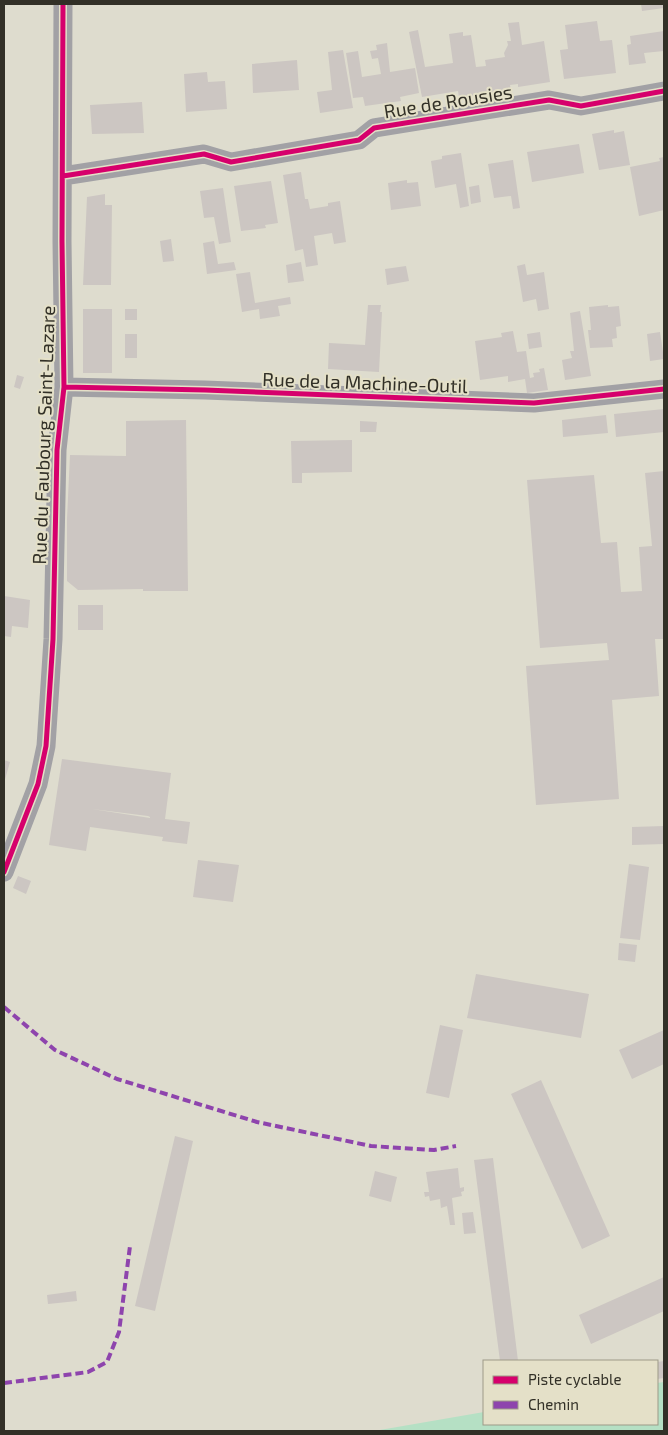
<svg xmlns="http://www.w3.org/2000/svg" width="668" height="1435" font-family="'Exo 2',sans-serif">
	<style>
		.green { fill: #b5e0c4 }
		.building { fill: #ccc6c2; fill-rule: evenodd }
		.lines { fill: none; stroke-linecap: round; stroke-linejoin: round }
		.minor { stroke: #a2a1a5; stroke-width: 19 }
		.quiet { stroke: #8e44ad; stroke-width: 4; stroke-dasharray: 8 4; stroke-linecap: butt }
		.cycleway-casing { stroke: #e4e0c8; stroke-width: 8 }
		.cycleway { stroke: #d6006c; stroke-width: 5 }
		.labels { text-anchor: middle; dominant-baseline: central; stroke-width: 4; stroke-linejoin: round; paint-order: stroke }
		.street-label { font-size: 19px; fill: #323027; stroke: #e4e0c8 }
	</style>
	<rect width="100%" height="100%" fill="#dedcce"/>
	<path class="green" d="M664,1382V1431H374L484,1412V1424H657V1383Z"/>
	<path class="building" d="M641,4H664V8L642,11Z
		M597,21L600,41L612,40L616,73L564,79L560,50L568,49L565,25Z
		M519,22L522,45L544,41L550,82L518,87V84L510,85L511,91L491,94L459,97L458,91L422,97L409,32L418,30L425,67L453,63L449,34L463,32V36L471,35L476,67L486,66L485,60L505,57L504,53L508,45L507,41H511L508,23Z
		M664,31V51L644,53L646,63L629,65L627,45L631,44L630,36Z
		M387,43L390,72L415,68L419,93L400,97L401,101L365,106L363,97L353,98L346,53L358,51L362,77L381,74L378,58L372,59L370,51L377,50L376,45Z
		M343,50L353,108L320,113L317,92L332,90L328,52Z
		M297,60L299,90L253,93L252,64Z
		M207,72L208,82L225,81L227,109L186,112L184,74Z
		M142,102L144,133L92,134L90,105Z
		M614,130V133L624,131L630,165L599,170L592,134Z
		M579,144L584,173L532,182L527,152Z
		M461,153L469,206L460,208L456,184L435,188L431,161L442,159V156Z
		M664,157V210L639,216L630,167L660,161L659,158Z
		M513,160L520,208L513,209L511,196L494,198L488,164Z
		M301,172L305,199H308L310,209L328,206V203L340,201L346,242L334,244L332,233L314,236L318,265L306,267L303,249L295,251L283,175Z
		M407,180V183L418,182L421,206L391,210L388,183Z
		M271,181L278,223L265,225L266,228L241,231L234,186Z
		M479,185L481,202L471,204L469,187Z
		M223,188L231,242L219,244L214,217L204,218L200,191Z
		M105,194V205H112L111,285H83L87,197Z
		M171,239L174,261L163,262L160,241Z
		M214,241L218,264L234,262L236,270L207,274L203,243Z
		M301,262L304,281L288,283L286,265Z
		M525,264L527,275L544,272L549,309L538,311L536,299L523,302L517,266Z
		M406,266L409,281L387,285L385,269Z
		M250,272L255,303L290,297L291,304L278,306L280,316L260,319L259,309L242,312L236,274Z
		M368,305H381L380,312H382L379,372L328,369L329,343L365,345Z
		M608,305V307L619,306L621,326L616,327L617,338L612,339L613,347L590,348L588,330H591L589,307Z
		M83,309H112V373H83Z
		M125,309H137V320H125Z
		M580,311L591,376L565,380L562,360L572,358L570,351H574L570,313Z
		M513,331L517,352L526,351L530,378L534,377L533,373L540,372L539,369L544,368L548,390L527,393L525,379L508,382V376L480,380L475,341L502,337L501,333Z
		M540,332L542,347L529,349L527,334Z
		M660,332L664,359L650,361L647,334Z
		M125,334H137V358H125Z
		M17,375L24,377L20,389L14,387Z
		M664,409V432L616,437L614,414Z
		M606,415L608,433L563,437L562,420Z
		M186,420L188,591H143V589L78,590L67,581V519L70,455L126,456V421Z
		M360,421L377,422L376,432H360Z
		M352,440V472L302,473V483H292L291,441Z
		M664,471V639H655L659,696L612,700L619,799L536,805L526,666L609,660L607,643L540,648L527,480L594,475L601,543L617,542L621,592L642,591L639,547L652,546L645,473Z
		M4,596L30,600L28,628L12,626L11,637L4,636Z
		M78,605H103V630H78Z
		M62,759L171,773L165,819L190,822L187,844L162,841L163,837L90,827L86,851L49,845ZM92,809L148,816L150,817V818Z
		M4,760L10,762L4,783Z
		M664,826V844L632,845V827Z
		M198,860L239,865L233,902L193,897Z
		M629,864L649,867L640,940L620,938Z
		M18,876L31,881L26,894L13,888Z
		M619,943L637,945L635,962L618,960Z
		M476,974L589,994L581,1038L467,1018Z
		M440,1025L463,1030L449,1098L426,1093Z
		M664,1030V1064L632,1079L619,1050Z
		M541,1080L610,1236L582,1249L511,1094Z
		M175,1136L193,1141L155,1311L135,1306Z
		M493,1158L518,1361H500L474,1160Z
		M458,1168L460,1188L464,1187V1191L461,1192L462,1196L452,1198L455,1225H450L447,1206L441,1208L440,1199L430,1201L429,1196L425,1197L424,1192H429L426,1172Z
		M375,1171L397,1177L391,1202L369,1196Z
		M473,1212L476,1233L464,1234L462,1213Z
		M664,1277V1311L591,1344L579,1315Z
		M76,1291L77,1301L48,1304L47,1295Z
		M664,1361V1378L657,1379V1362Z"/>
	<g class="lines">
		<path class="minor" d="M63,176L204,154L231,162L359,140L374,128L549,100L581,106L664,91
			M64,387L205,390L534,403L664,389
			M4,872L38,784L46,746L53,639L57,450L64,387L62,241L63,4"/>
		<path class="quiet" d="M4,1007L55,1050L117,1079L257,1122L371,1146L434,1150L456,1146
			M4,1383L88,1372L107,1362L119,1332L130,1246"/>
		<defs>
			<path id="cycleway" d="M63,176L204,154L231,162L359,140L374,128L549,100L581,106L664,91
				M64,387L205,390L534,403L664,389
				M4,872L38,784L46,746L53,639L57,450L64,387L62,241L63,4"/>
		</defs>
		<use href="#cycleway" class="cycleway-casing"/>
		<use href="#cycleway" class="cycleway"/>
	</g>
	<g class="labels">
		<g class="street-label">
			<text transform="translate(448 101) rotate(-9)">Rue de Rousies</text>
			<text transform="translate(365 382) rotate(2)">Rue de la Machine-Outil</text>
			<text transform="translate(43 435) rotate(-88)">Rue du Faubourg Saint-Lazare</text>
		</g>
	</g>
	<rect width="668" height="1435" fill="none" stroke="#323027" stroke-width="10"/>
	<rect x="483" y="1360" width="175" height="65" fill="#e4e0c8" stroke="#9d9a88"/>
	<rect x="493" y="1376" width="25" height="8" fill="#d6006c" stroke="#9d9a88"/>
	<text x="528" y="1385" font-size="15" fill="#323027">Piste cyclable</text>
	<rect x="493" y="1401" width="25" height="8" fill="#8e44ad" stroke="#9d9a88"/>
	<text x="528" y="1410" font-size="15" fill="#323027">Chemin</text>
</svg>
